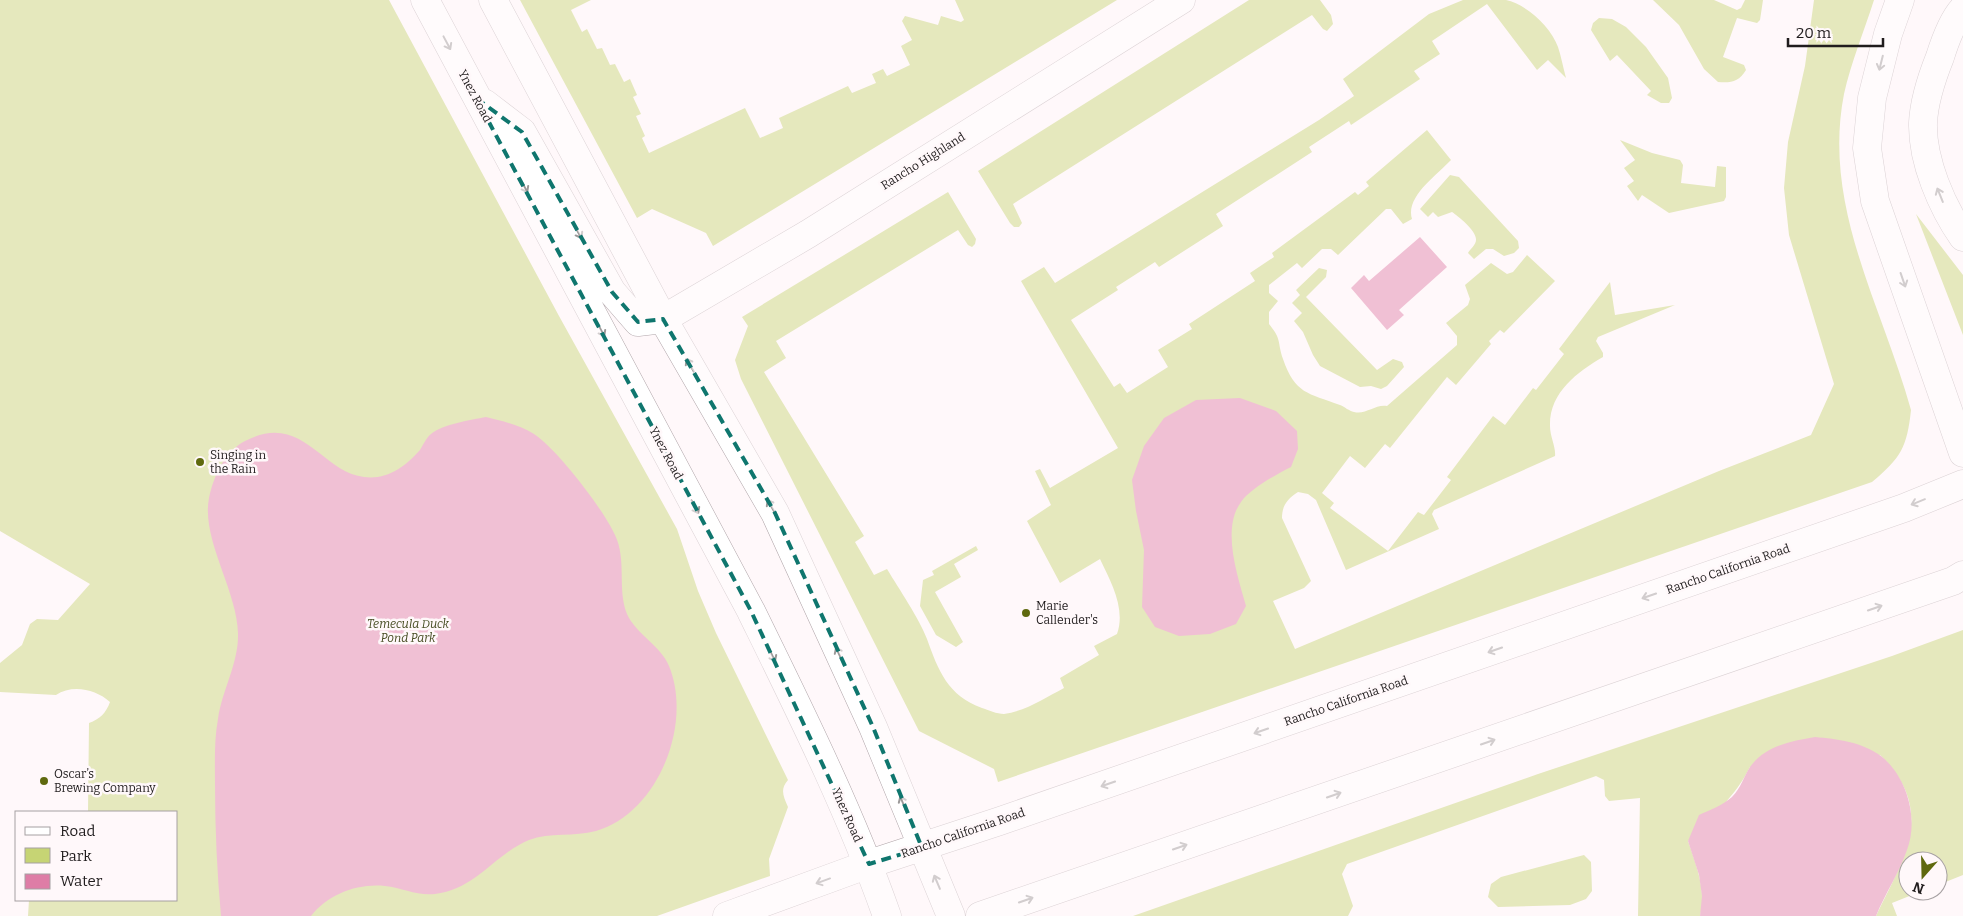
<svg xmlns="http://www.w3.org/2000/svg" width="1963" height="916" font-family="Bitter,serif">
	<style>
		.green { fill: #c6d474 }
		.water { fill: #de7da6 }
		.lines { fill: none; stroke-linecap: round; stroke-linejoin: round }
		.minor-casing { stroke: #b1a6aa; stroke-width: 29 }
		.major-casing { stroke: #b1a6aa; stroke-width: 29 }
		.highway-casing { stroke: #b1a6aa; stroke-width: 29 }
		.minor { stroke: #fff; stroke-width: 28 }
		.major { stroke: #fff; stroke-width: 28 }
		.highway { stroke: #fff; stroke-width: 28 }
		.oneway { stroke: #9b9999 }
		.marked { fill: none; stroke: #0f766e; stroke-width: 4; stroke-dasharray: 10 6; stroke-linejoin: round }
		.poi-dot { fill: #5f690e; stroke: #fff8fa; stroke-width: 2 }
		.labels { text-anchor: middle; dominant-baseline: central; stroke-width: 5; stroke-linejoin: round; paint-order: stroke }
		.street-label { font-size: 12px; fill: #201c1d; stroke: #fff8fa }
		.poi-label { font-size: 12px; fill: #201c1d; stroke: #fff8fa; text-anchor: start }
		.park-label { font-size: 12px; font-style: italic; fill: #464c22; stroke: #fff8fa }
	</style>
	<rect width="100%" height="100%" fill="#fff8fa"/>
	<path class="green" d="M0,0H389L559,316L677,529L698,591L716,633L788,780C780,789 783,796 788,807L769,859L770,876L657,916H28L29,900H176V812H88L89,723C100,719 106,713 110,702C96,689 72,684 56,695L0,692V663L22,645L30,624L37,619L58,620L90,584L0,531Z
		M520,0H591L571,10L582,32L587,29L597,49L602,48L610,65L615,64L624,82L630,79L637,95L633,97L641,114L636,116L645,136L642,138L649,153L745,108L760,138L783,128L779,118L848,86L852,93L876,83L872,74L883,69L887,76L910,65L901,46L912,40L902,21L905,16L938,25L941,16L961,22L964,20L955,0H1117L713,246L706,233L652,209L637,218Z
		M1249,0H1320L1331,15L1333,24L1327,31L1323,29L1312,15L1013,204L1022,223L1019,227H1014L1010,223L978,171Z
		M1463,0H1506C1526,4 1551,27 1558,47C1561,56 1563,67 1566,78L1548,60L1537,70L1487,4L1432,41L1440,54L1414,71L1420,79L1351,125L1349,121L1309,147L1312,152L1216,214L1223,226L1159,267L1155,262L1116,287L1118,290L1071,320L1114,387L1120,383L1127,393L1168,367L1158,350L1192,329L1189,324L1255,281L1250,273L1274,257L1272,253L1355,192L1358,195L1369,186L1366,182L1427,130L1451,160C1437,175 1405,197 1412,219L1403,224L1391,209H1386L1338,255L1331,249H1322L1302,268L1297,263L1269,285V293L1278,301L1269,312V324C1282,340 1277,341 1283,359C1295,394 1308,393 1340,405C1345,407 1349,411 1354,412C1366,415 1375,404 1387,406L1457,345V336L1446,323L1468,305L1470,299L1465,285L1491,263L1507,274L1513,272L1527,255L1555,281L1504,333L1500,330L1489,341L1491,344L1456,385L1447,377L1390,448L1385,444L1365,468L1350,456L1322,493L1334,503L1330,508L1388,551L1418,512L1424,515L1451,480L1447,477L1493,416L1505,425L1533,388L1536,390L1564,354L1559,349L1610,282L1615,315L1675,305L1598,337L1596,341L1603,353V357C1577,372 1549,393 1550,426C1550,437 1556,447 1555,456L1434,510L1432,514L1439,529L1346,570L1316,500L1308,494L1298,492C1287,499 1282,506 1282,518L1311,581L1304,588L1273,601L1295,649L1719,471L1811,435L1834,384L1789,235L1784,188L1788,142L1805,66L1814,0H1874C1864,31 1851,63 1844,94C1822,207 1882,305 1911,410C1907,447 1901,458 1872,482L998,782L994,769L919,731L741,379L735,360L748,326L742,317L948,192L976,239L975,244L972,247L968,245L958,230L776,341L786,358L764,372L864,536L855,542L874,575L887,569C899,589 919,618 927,639C938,670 948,696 982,708C988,710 997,714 1004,714C1026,711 1045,698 1064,688L1060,678L1099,655L1094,646L1117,634C1126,609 1111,582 1100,559L1060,583L1027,521L1051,505L1035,471L1040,469L1050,488L1118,448L1021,281L1044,267L1055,283L1319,120L1354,96L1343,79L1429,14Z
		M1653,0H1714L1737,10L1741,8L1745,0H1763L1760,20L1757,23L1737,18L1723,57L1744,65L1746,70C1739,82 1731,83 1718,82L1704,69L1679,25Z
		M1599,18L1612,19L1626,27L1646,47L1668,78L1672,98L1669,103H1661L1647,95L1651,91L1617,55L1610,61L1591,30L1593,23Z
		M1620,140L1652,153L1680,160L1683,165L1681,183L1715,187L1717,166L1726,167V197L1724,201L1669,213L1642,195L1638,201L1627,186L1634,181L1624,168L1635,160Z
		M1450,175L1459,177L1518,241L1519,248L1514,253L1504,256L1493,249H1486L1474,259L1468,253C1470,249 1476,245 1476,240C1477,231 1458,216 1452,212L1438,217L1433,212L1428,217L1420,209Z
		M1916,214L1963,275V335Z
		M1319,268L1327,270L1326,277L1306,297L1377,370L1393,359L1402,362L1404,367L1387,386L1381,389L1371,386L1360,387L1320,366L1313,355L1303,332L1294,321L1302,313L1292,303L1300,295L1296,290Z
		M976,546L978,550L954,564L961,577L935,592L963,642L956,647L936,635L920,606L923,580L934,575L932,571Z
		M1963,630V875L1938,885V861H1908V891H1922L1892,903L1897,916H1876C1904,857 1937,811 1880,755L1750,767C1736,796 1711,817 1688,841C1696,864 1707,892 1700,916H1638L1640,798L1609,801L1605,796L1604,780L1596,776L1347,864L1342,874L1353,906L1348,916H1133L1538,774L1892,656Z
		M1584,855L1591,862L1592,891L1586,899L1570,905L1498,907L1488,897L1491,884L1501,877Z"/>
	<path class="water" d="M1420,237L1447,267L1399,310L1404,315L1387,330L1351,288L1364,275L1369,281Z
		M1240,398L1276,411L1297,431L1298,449L1291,467C1277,474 1250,489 1241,502C1221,529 1238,577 1246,606L1236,624L1210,634L1179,636L1155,627L1142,607L1144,550L1136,511L1132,480L1144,446L1164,418L1196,400Z
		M486,417C502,421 520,425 534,434C558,450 603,509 615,535C627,560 617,589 627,614C636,634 661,646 669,666C693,724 658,813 596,831C574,837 550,832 529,840C495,854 475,890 435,894C417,896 403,888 385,886C358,883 328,894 311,916H221C217,872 215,829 215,785C215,763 214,740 218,719C222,690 239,663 238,633C237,590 201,539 209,498C213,477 225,451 245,441C302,411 321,472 364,477C387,480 405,467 420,450C423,445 427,437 431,434C443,424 471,420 486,417Z
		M1815,737C1837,739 1862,742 1881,756C1907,777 1919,818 1907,850C1899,873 1885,894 1876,916H1700L1702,896L1699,875L1688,841L1699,815C1710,810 1723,805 1732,797C1741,788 1744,776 1750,767C1765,746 1791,741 1815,737Z"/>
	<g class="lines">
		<defs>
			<path id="minor" d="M663,319L808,234L1181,0"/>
			<path id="major" d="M425,0L751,611C800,711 850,811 887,916
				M493,0L663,319L775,513L873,727L951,916
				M484,103L522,132L612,292L638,322L663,319
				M727,916L869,864L1000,821L1904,508L1963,484
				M980,916L1953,581L1963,575"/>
			<path id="highway" d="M1900,0L1888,34L1872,98L1867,148L1875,201L1963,453
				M1963,9C1952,21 1945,41 1940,57C1932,77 1924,101 1923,123C1922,161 1942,207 1963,237"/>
		</defs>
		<use href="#minor" class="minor-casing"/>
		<use href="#major" class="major-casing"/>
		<use href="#highway" class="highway-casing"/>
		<use href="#minor" class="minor"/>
		<use href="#major" class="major"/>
		<use href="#highway" class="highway"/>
	</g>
	<defs><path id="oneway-shaft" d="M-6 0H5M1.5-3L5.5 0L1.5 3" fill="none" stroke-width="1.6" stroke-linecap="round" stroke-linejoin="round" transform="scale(1.25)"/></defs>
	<g class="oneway">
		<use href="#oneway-shaft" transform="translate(447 43) rotate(62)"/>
		<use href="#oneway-shaft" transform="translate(1881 63) rotate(104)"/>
		<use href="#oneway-shaft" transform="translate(524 186) rotate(62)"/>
		<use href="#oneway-shaft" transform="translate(1940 195) rotate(-112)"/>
		<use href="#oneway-shaft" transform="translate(578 232) rotate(61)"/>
		<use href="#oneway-shaft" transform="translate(1903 280) rotate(71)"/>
		<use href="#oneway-shaft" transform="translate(601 330) rotate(62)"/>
		<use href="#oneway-shaft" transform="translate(690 365) rotate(-120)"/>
		<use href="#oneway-shaft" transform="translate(1918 502) rotate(158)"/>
		<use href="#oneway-shaft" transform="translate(771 506) rotate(-120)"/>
		<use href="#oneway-shaft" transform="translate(695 507) rotate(62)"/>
		<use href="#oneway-shaft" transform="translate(1649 596) rotate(161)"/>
		<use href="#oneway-shaft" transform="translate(1875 608) rotate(-19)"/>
		<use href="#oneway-shaft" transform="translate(1495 650) rotate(161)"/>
		<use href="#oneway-shaft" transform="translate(839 654) rotate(-115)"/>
		<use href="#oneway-shaft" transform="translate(772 655) rotate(64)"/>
		<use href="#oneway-shaft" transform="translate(1261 731) rotate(161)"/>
		<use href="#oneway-shaft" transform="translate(1488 742) rotate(-19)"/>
		<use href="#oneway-shaft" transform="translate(1108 784) rotate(161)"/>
		<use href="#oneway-shaft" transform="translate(1334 795) rotate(-19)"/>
		<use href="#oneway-shaft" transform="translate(903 803) rotate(-113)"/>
		<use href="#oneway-shaft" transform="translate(1180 847) rotate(-19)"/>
		<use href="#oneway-shaft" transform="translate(823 881) rotate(160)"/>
		<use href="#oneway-shaft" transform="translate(937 882) rotate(-113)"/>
		<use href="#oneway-shaft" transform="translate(1026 900) rotate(-19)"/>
	</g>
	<path d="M0 0H1963V916H0ZM476,98L522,132L612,292L638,322L663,319L775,513L873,727L922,848L869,864L751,611Z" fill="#fff8fa" fill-opacity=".55" fill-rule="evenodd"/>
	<path class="marked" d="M476,98L522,132L612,292L638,322L663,319L775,513L873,727L922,848L869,864L751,611Z"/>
	<g class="poi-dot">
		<circle cx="200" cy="462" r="5"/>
		<circle cx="1026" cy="613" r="5"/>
		<circle cx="44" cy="781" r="5"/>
	</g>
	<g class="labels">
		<g class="street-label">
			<text transform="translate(475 96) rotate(62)">Ynez Road</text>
			<text transform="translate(923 161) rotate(-32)">Rancho Highland</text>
			<text transform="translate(666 453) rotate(62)">Ynez Road</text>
			<text transform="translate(1728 569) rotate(-19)">Rancho California Road</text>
			<text transform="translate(1346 701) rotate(-19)">Rancho California Road</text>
			<text transform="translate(847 815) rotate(66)">Ynez Road</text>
			<text transform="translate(963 833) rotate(-19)">Rancho California Road</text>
		</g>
		<g class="poi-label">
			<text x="210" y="455">Singing in<tspan x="210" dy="14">the Rain</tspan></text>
			<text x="1036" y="606">Marie<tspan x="1036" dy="14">Callender's</tspan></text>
			<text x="54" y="774">Oscar’s<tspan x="54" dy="14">Brewing Company</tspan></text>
		</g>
		<g class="park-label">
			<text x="408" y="624">Temecula Duck<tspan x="408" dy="14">Pond Park</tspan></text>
		</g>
	</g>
	<rect x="15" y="811" width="162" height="90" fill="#fff8fa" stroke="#a6a0a2"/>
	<rect x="25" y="827" width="25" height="8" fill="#ffffff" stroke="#a6a0a2"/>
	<text x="60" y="836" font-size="15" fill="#201c1d">Road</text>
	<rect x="25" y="848" width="25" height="15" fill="#c6d474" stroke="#a6a0a2"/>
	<text x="60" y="861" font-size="15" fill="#201c1d">Park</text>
	<rect x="25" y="874" width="25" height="15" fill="#de7da6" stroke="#a6a0a2"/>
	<text x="60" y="886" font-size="15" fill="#201c1d">Water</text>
	<g transform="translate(1923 876) rotate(200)"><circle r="24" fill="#fff8fa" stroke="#a6a0a2"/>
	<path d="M0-4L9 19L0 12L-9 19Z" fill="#5f690e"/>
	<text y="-8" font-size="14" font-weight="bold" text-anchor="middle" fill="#201c1d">N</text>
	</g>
	<path d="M1788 38v8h95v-8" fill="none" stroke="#201c1d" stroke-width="2.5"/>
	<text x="1796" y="38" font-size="15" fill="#201c1d" stroke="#fff8fa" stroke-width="4" paint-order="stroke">20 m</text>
</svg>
